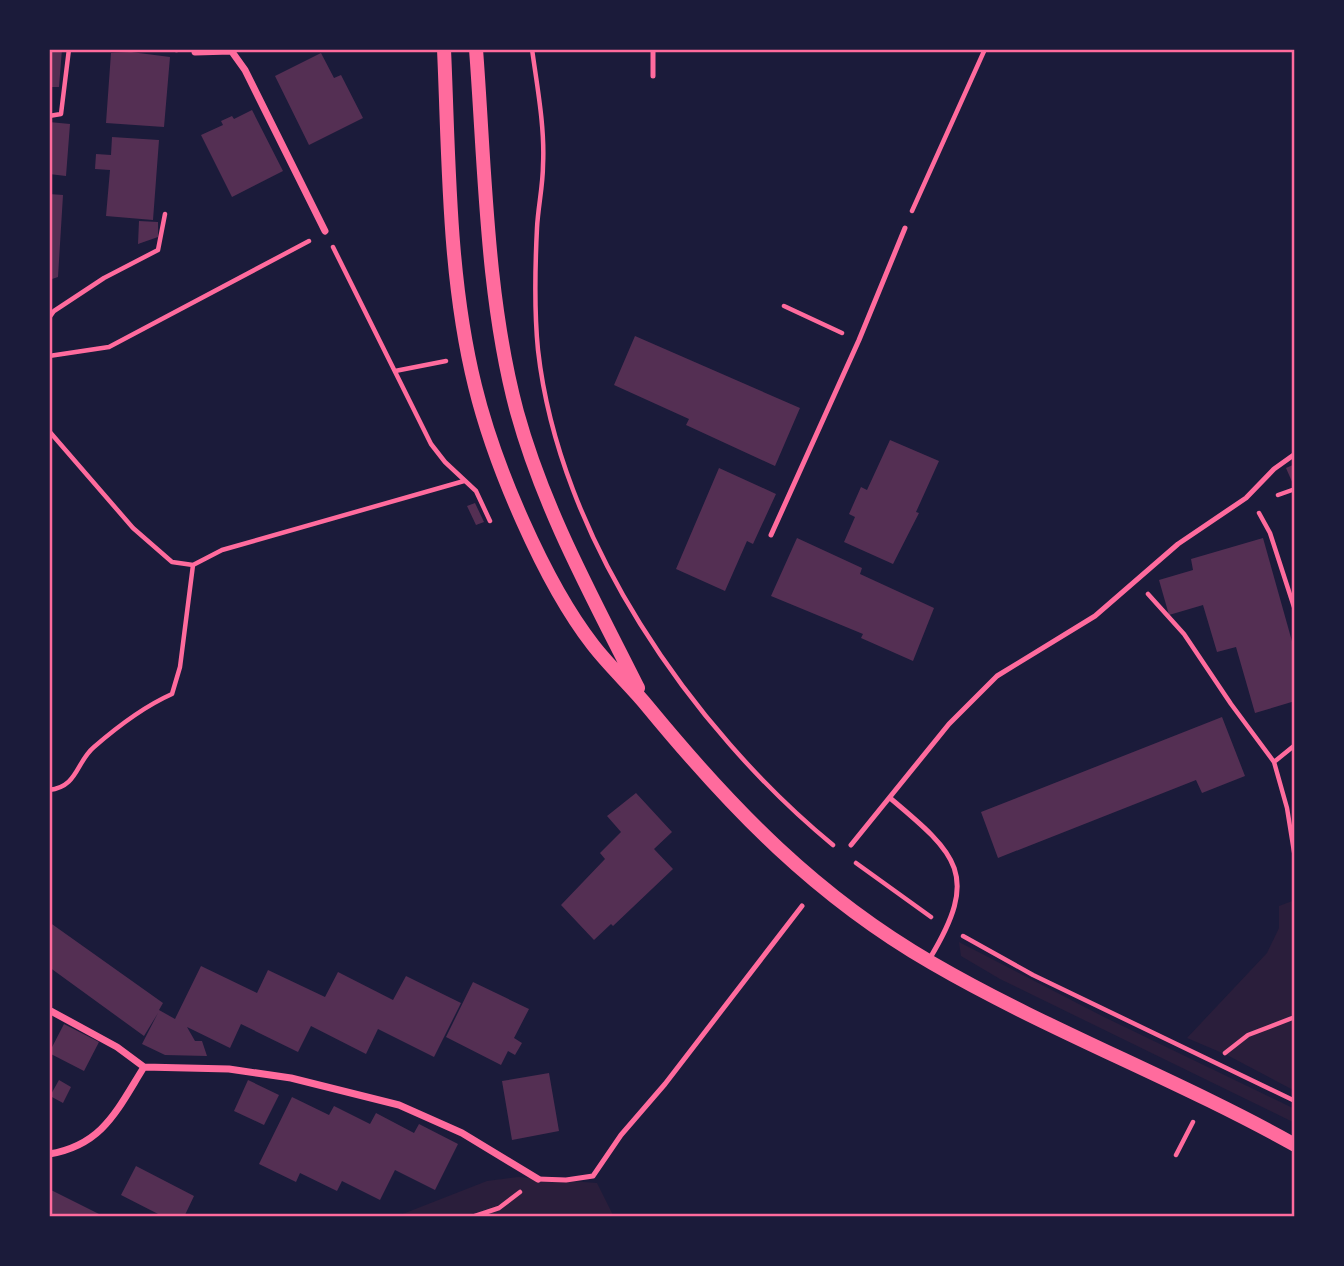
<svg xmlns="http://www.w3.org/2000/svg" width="1344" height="1266" font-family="'PT Sans Narrow',sans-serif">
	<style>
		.green { fill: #2a1e3b }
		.building { fill: #542f53 }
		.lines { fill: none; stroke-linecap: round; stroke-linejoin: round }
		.path { stroke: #ff6b9d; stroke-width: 4.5 }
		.service { stroke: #ff6b9d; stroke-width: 5 }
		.minor { stroke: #ff6b9d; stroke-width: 7 }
		.secondary { stroke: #ff6b9d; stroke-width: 14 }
		.neatline { fill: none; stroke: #ff6b9d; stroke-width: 2.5 }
	</style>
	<rect width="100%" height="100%" fill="#1b1b3a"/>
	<path class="green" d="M1295,900V1091L1227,1055L1187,1038L1267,953L1279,928V906Z
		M959,942L1102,1016L1295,1109V1123L1000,979L961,956Z
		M518,1177L597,1183L614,1217H395L487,1181Z"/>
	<path class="building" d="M49,49H62L59,87H49Z
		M131,52L170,57L164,127L106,123L111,53Z
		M321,53L334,78L341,75L363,118L309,145L275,76Z
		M252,110L283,171L232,197L201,135L223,125L221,121L232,116L234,119Z
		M49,122L70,124L66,176L49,174Z
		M112,137L159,140L153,220L106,216L110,170L95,169L96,154L111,155Z
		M49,194L63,195L58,277L49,280Z
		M139,221L158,222V237L138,244Z
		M635,336L800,408L775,466L686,425L689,419L614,385Z
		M890,440L939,461L916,512L919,513L893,564L844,542L855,517L849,514L861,487L867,490Z
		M1295,464V483L1293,484L1286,468Z
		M719,468L776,494L753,544L747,541L725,591L676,569Z
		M475,503L484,522L476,525L467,506Z
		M797,538L862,568L860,574L934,608L913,661L861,638L863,634L771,596Z
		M1263,538L1295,652V701L1255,713L1236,647L1217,652L1203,605L1169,615L1159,580L1193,570L1191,559Z
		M1222,717L1245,776L1202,793L1196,780L998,858L981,812Z
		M636,793L672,832L654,849L673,869L613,926L611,924L594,940L561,905L605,859L600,853L621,832L607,816Z
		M49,922L163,1003L159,1010L175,1019L201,966L257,993L268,970L325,997L338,972L393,1000L406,976L461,1003L434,1057L378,1029L366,1054L311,1026L298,1052L241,1024L230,1048L187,1027L195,1041H202L207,1056L165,1055L142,1044L158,1013L144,1036L49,967Z
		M473,982L529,1009L514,1038L522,1043L515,1055L508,1051L501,1065L446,1037Z
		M64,1024L99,1042L84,1071L49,1053Z
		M549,1073L559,1131L512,1140L502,1081Z
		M59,1080L71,1087L63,1103L50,1096Z
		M248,1080L279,1095L264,1125L234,1111Z
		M292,1097L329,1115L334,1106L370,1124L376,1113L414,1133L419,1124L458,1144L435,1190L395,1170L380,1200L342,1181L337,1191L300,1173L296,1182L259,1164Z
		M136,1166L194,1196L184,1217H164L121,1195Z
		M49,1189L105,1217H49Z"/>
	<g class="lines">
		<path class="path" d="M166,49L177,50
			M532,49C537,86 545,127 543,165C543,186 538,207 537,228C535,268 534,310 538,350C559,537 691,728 833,845
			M49,116L61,114L69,49
			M912,211L985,49
			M333,247L431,444L445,462L476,491L490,521
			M784,306L842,333
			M49,318L54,311L104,278L158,250L165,214
			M49,356L109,347L309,241
			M395,371L446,361
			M49,431L133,528L172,562L193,565L222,550L464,481
			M1278,495L1295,489
			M1259,513L1270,533L1295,610
			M1148,594L1184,634L1231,704L1274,762L1287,808L1295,858
			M1274,762L1295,745
			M49,790C78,787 76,762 94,747C117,727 145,706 172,694L180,667L193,565
			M856,863L931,917
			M963,936L1033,975L1295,1101
			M1225,1053L1248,1035L1295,1017
			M1176,1155L1193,1122
			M472,1217L499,1208L520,1192"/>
		<path class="service" d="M653,76V49
			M771,535L859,340L905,228
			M890,798C958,855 980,875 930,958
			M851,845L949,724L997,676L1095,616L1178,544L1246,498L1274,469L1295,454
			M538,1179L566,1180L593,1176L621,1135L665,1084L802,906"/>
		<path class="minor" d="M230,49L245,70L325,231
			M195,52L231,51
			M49,1010L117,1047L144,1067L229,1069L291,1078L399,1105L462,1133L538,1179
			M49,1154C103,1145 117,1110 144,1067"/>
		<path class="secondary" d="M444,49C449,160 448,277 475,386C494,464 544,582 593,645C610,667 631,686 648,707C732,809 816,896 932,963C1049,1031 1177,1079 1295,1145
			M476,49C485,167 486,297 517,412C544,510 593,598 638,688"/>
	</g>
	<rect width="1344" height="1266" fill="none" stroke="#1b1b3a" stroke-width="102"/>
	<rect x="51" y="51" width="1242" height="1164" class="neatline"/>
</svg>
